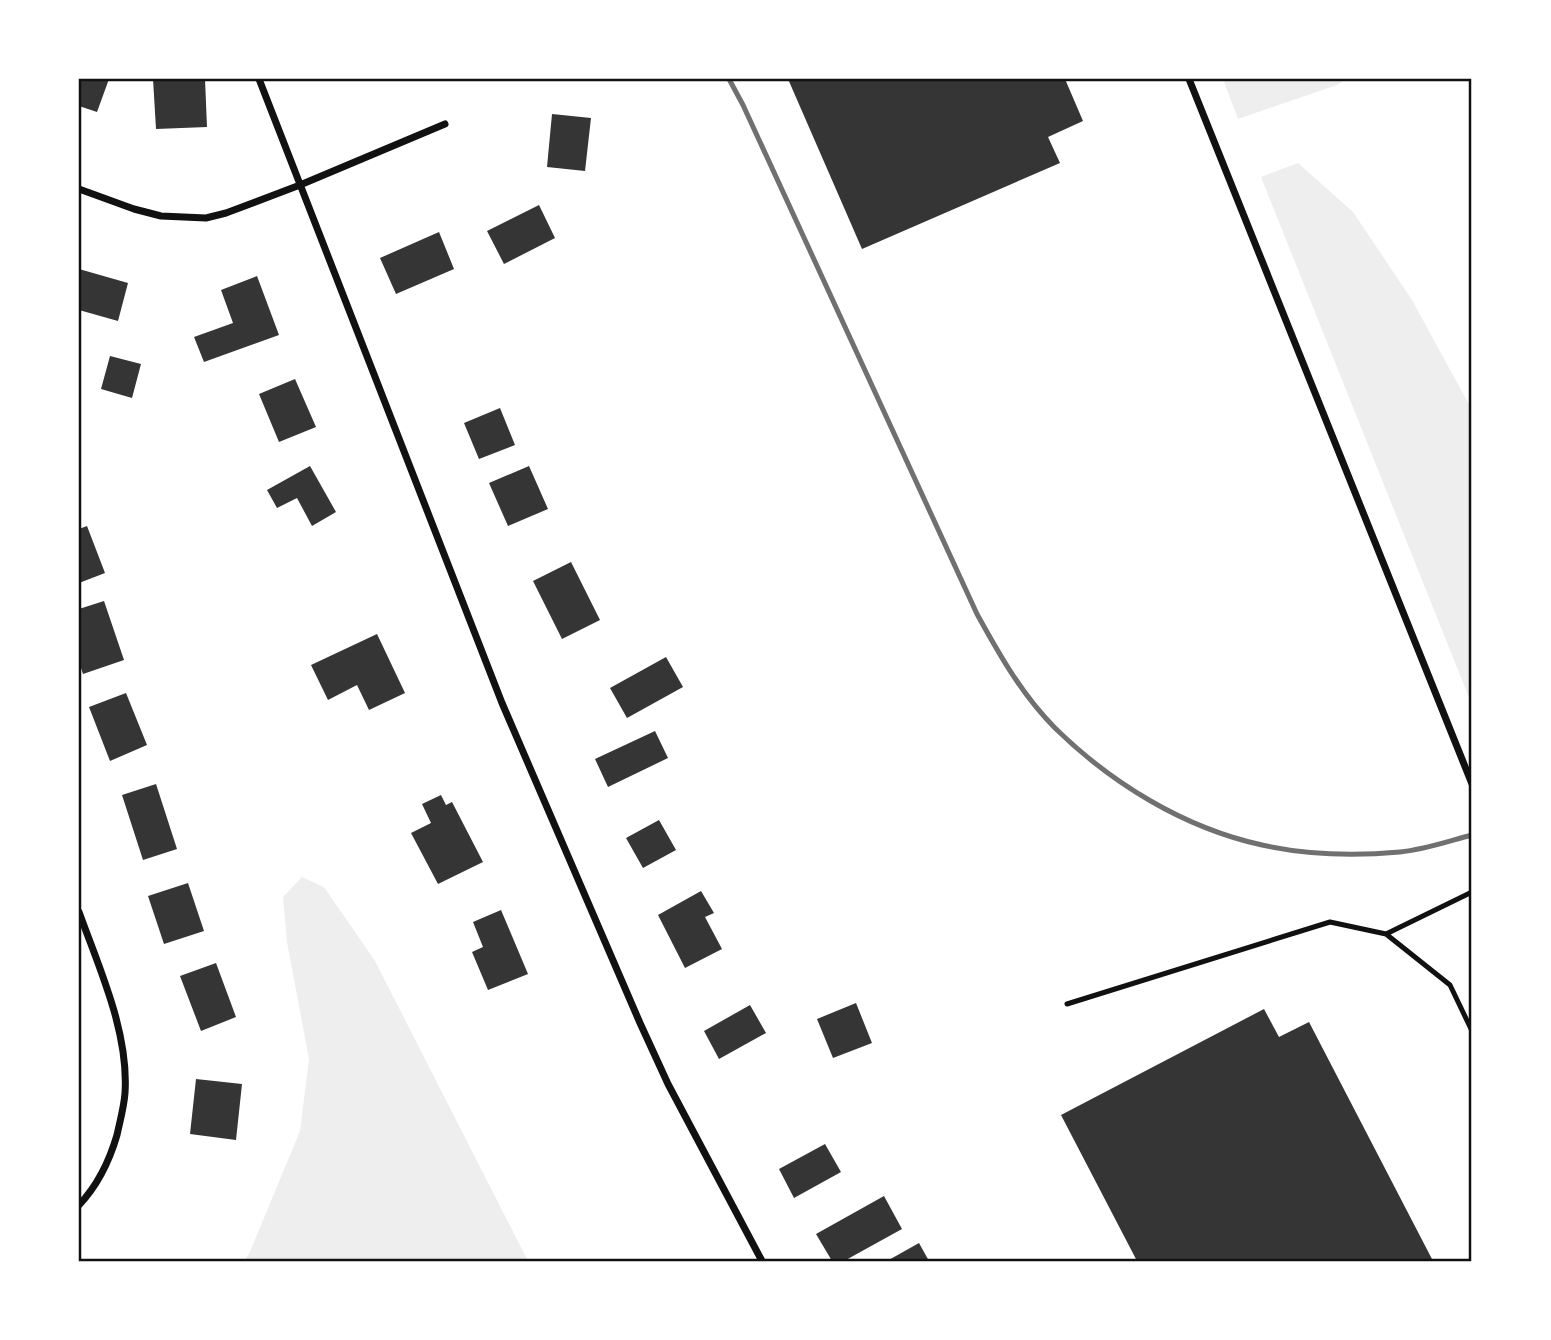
<svg xmlns="http://www.w3.org/2000/svg" width="1551" height="1340" font-family="'Playfair Display',serif">
	<style>
		.green { fill: #eee }
		.building { fill: #353535 }
		.lines { fill: none; stroke-linecap: round; stroke-linejoin: round }
		.service { stroke: #111; stroke-width: 5 }
		.minor { stroke: #111; stroke-width: 7 }
		.rail { stroke: #707070; stroke-width: 5 }
		.neatline { fill: none; stroke: #111; stroke-width: 2.5 }
	</style>
	<rect width="100%" height="100%" fill="#fff"/>
	<path class="green" d="M1223,79H1346L1337,85L1238,119Z
		M1298,163L1353,212L1412,300L1472,410V705L1261,177Z
		M302,877L324,887L375,961L528,1261H244L249,1254L300,1131L309,1059L287,942L283,897Z"/>
	<path class="building" d="M79,79H109L97,112L79,106Z
		M153,79H205L207,127L156,129Z
		M788,79H1065L1083,121L1048,137L1060,163L862,249Z
		M552,114L591,118L585,171L547,167Z
		M539,205L555,238L504,264L487,231Z
		M439,232L454,269L396,294L380,258Z
		M79,269L128,283L118,321L79,310Z
		M257,276L279,335L204,362L194,337L233,323L221,290Z
		M110,356L141,364L132,398L101,389Z
		M295,379L316,427L279,442L259,394Z
		M500,408L515,445L479,459L464,423Z
		M310,466L336,512L312,526L297,498L277,508L267,490Z
		M529,466L548,509L508,526L489,483Z
		M87,526L105,573L79,583V529Z
		M571,562L600,620L562,639L533,581Z
		M104,601L124,660L83,674L79,662V609Z
		M377,634L405,693L369,710L357,685L328,700L311,665Z
		M666,657L683,687L627,718L610,688Z
		M126,693L147,745L110,761L89,707Z
		M655,731L668,758L608,787L595,759Z
		M156,784L177,849L143,860L122,795Z
		M441,795L446,805L452,802L483,862L438,884L411,833L431,823L422,804Z
		M659,820L676,850L643,868L626,838Z
		M188,883L204,931L164,944L148,896Z
		M701,891L714,913L705,917L722,949L685,968L658,915Z
		M501,910L528,974L488,990L472,952L483,947L473,922Z
		M216,963L236,1017L201,1031L180,976Z
		M856,1003L872,1043L833,1058L817,1019Z
		M750,1005L766,1033L719,1059L704,1031Z
		M1264,1009L1279,1037L1309,1022L1433,1261H1137L1061,1115Z
		M196,1079L242,1084L236,1140L190,1134Z
		M825,1144L841,1172L794,1198L779,1169Z
		M884,1196L902,1229L844,1261H832L816,1234Z
		M919,1243L929,1261H887Z"/>
	<g class="lines">
		<path class="service" d="M1472,892L1386,934L1450,985L1472,1031
			M1067,1004L1330,922L1386,934"/>
		<path class="minor" d="M259,79L502,703L640,1023L668,1084L762,1261
			M1189,79L1472,784
			M79,189L134,209L161,216L206,218L226,213L300,185L445,124
			M79,912C99,968 129,1032 125,1093C124,1107 120,1121 117,1135C110,1159 97,1186 79,1205"/>
		<path class="rail" d="M729,79L743,105L977,614C999,654 1022,695 1055,728C1111,783 1184,828 1262,845C1307,855 1354,856 1400,852C1424,850 1449,841 1472,835"/>
	</g>
	<rect width="1551" height="1340" fill="none" stroke="#ffffff" stroke-width="161"/>
	<rect x="80" y="80" width="1390" height="1180" class="neatline"/>
</svg>
